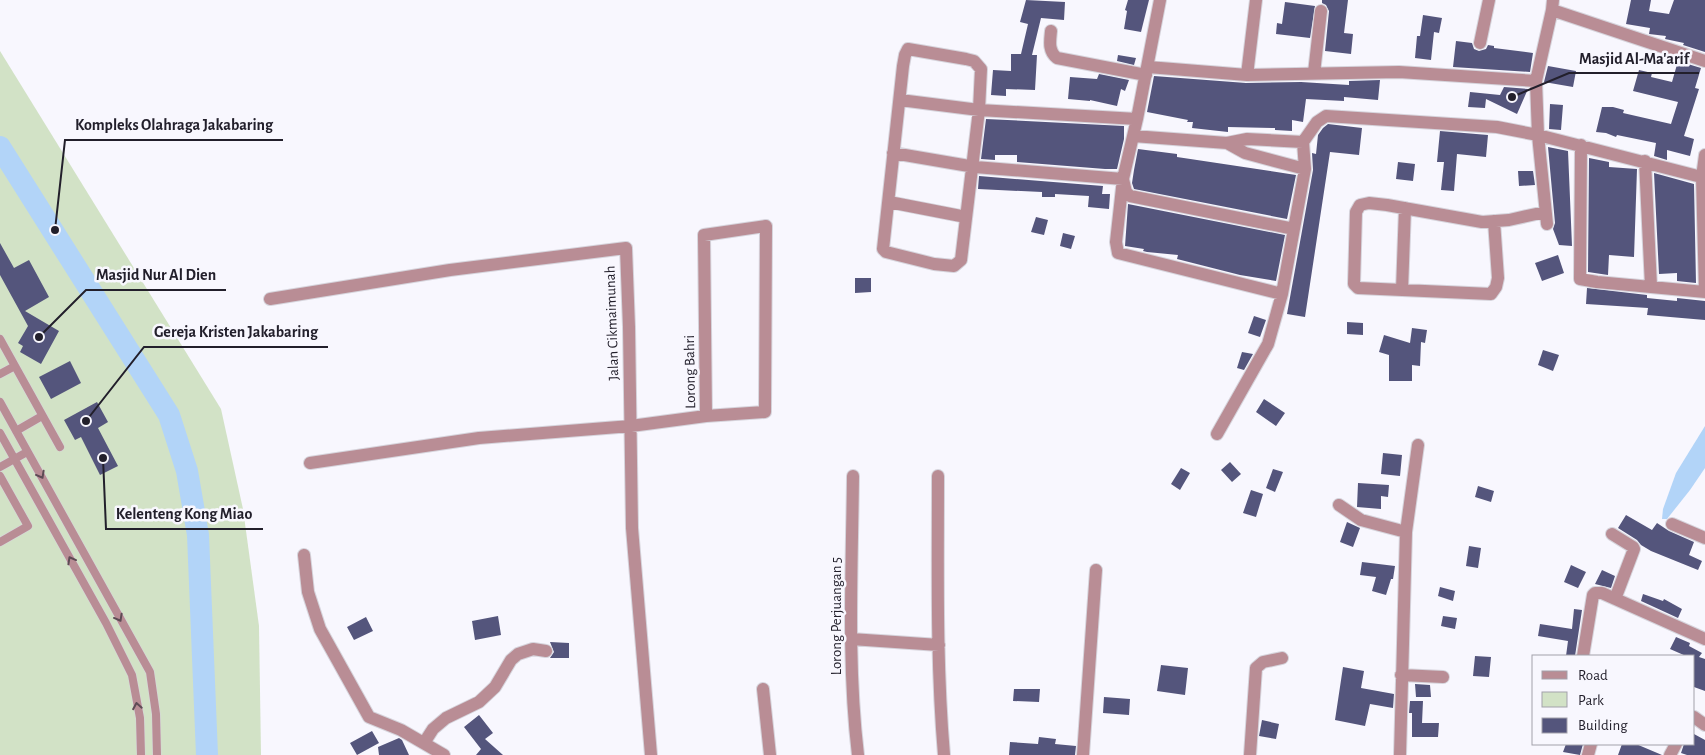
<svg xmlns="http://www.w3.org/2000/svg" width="1705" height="755" font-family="'Alegreya Sans',sans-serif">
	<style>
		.green { fill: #d2e2c6 }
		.water { fill: #b2d4f8 }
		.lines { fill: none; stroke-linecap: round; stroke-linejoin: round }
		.river { stroke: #b2d4f8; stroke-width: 22 }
		.building { fill: #54557c }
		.lane-casing { stroke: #d6d4dc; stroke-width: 9 }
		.street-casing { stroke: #d6d4dc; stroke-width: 14 }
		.lane { stroke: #b98d95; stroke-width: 8 }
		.street { stroke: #b98d95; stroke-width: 12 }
		.oneway { stroke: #5e4b55 }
		.labels { text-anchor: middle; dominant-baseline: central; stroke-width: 5; stroke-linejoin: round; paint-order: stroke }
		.street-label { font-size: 15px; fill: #221f2b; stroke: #f8f7fe }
		.leader { fill: none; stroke: #221f2b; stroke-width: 2 }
		.callout-dot { fill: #221f2b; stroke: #f8f7fe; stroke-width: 2 }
		.callout-label { font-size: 16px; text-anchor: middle; font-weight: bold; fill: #221f2b; stroke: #f8f7fe; stroke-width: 5; stroke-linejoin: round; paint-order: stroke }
	</style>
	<rect width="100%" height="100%" fill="#f8f7fe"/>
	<path class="green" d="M0,51L221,409L243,509L259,626L261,755H0Z"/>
	<path class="water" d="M1705,426V468L1690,490L1667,519H1662L1663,509L1676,473Z"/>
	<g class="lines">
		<path class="river" d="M0,147L169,415L187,471L198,535L207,755"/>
	</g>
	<path class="building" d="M1026,0L1065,2L1064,20L1041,18L1032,55H1037L1035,90L1006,89V96L991,95L993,70L1011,71V54H1021L1028,24L1020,22Z
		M1128,0H1149L1141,32L1124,29L1127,11L1125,10Z
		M1322,0H1348L1344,33L1353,34L1351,54L1325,51L1329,11L1326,5L1322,3Z
		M1631,0H1651L1649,11L1669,14L1674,0H1705V52L1683,45L1684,43L1665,39L1666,36L1649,34L1650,28L1626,24Z
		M1285,2L1315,6L1310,38L1276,34L1277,23L1282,24Z
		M1423,15L1442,18L1439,33L1434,32L1431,60L1415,58L1417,36H1420Z
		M1456,41L1472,43L1474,49L1479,51L1486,49L1488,45L1494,46V48L1533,53L1530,72L1453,67Z
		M1118,55L1136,58L1134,65L1117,61Z
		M1678,61L1701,68L1695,88L1699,89L1684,136L1694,139L1690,156L1667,150V160L1654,156L1656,143L1617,135L1616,137L1606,133L1596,132L1602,107H1613L1624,110L1623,113L1671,124L1678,102L1633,91L1639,70L1652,73L1651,77L1672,82Z
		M1548,66L1576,71L1573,87L1544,82Z
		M1099,74L1129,80L1125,91L1121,89L1117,106L1090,100V101L1068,99L1070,77L1097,79Z
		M1154,76L1246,83L1301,82L1349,85V81L1380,80L1378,100L1344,97V101L1306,99L1303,122L1292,120V131L1275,130V128L1228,127V132L1192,128L1193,122H1187L1188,120L1147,112Z
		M1504,87L1528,89L1517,114L1486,99L1485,108L1468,107L1470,92L1500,95Z
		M1550,104L1563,105L1561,130L1549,129Z
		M986,119L1124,126V139L1117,169H1105L1017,162V155H995V160L981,159Z
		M1328,124L1362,128L1359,155L1330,152L1305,317L1287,314L1313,170L1312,153L1316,154L1318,135L1323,128Z
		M1440,131L1488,135L1486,157L1457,154L1454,191L1441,190L1444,162H1437Z
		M1548,147L1568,151L1572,246L1559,245L1553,229L1555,223Z
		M1138,149L1177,154V157L1296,175L1287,219L1134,189L1132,183L1134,170Z
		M1589,158L1609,162V167L1637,169L1634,257L1609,255L1608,275L1588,272Z
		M1398,162L1415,164L1413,181L1396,179Z
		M1518,171H1533L1535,185L1519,186Z
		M1654,173L1694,184L1696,283L1677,281V273L1659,274Z
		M979,176L1103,186L1102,194H1110L1109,209L1088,207L1089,196L1055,194V197H1042V192L978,189Z
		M1128,204L1285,235L1276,281L1240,275L1177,259L1178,255L1147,252L1143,251L1144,249L1125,246Z
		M1036,217L1048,220L1044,235L1031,232Z
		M1063,233L1075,236L1071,249L1060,246Z
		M0,243L14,268L29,260L49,297L25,311L59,331L41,364L20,352L23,346L18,343L28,326L0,275Z
		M1558,255L1564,273L1542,281L1535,263Z
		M855,278H871V292L855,293Z
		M1587,288L1647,295V298L1677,301V298L1705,301V320L1647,315L1648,308L1586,304Z
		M1254,316L1266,320L1260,337L1248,333Z
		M1347,322L1363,323V335L1347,334Z
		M1412,328L1427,330L1425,343L1421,342L1420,366L1412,365V381H1389V355L1379,352L1384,335L1410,343Z
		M1543,350L1559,355L1553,371L1538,365Z
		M1242,352L1253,354L1244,370L1237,368Z
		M70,361L81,383L51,399L39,377Z
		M1264,399L1285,413L1276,426L1256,412Z
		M97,402L108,422L98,428L118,466L100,475L81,437L75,440L64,420Z
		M1383,453L1402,455L1400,476L1381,474Z
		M1230,462L1241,474L1232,482L1221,470Z
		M1181,468L1190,473L1180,490L1171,484Z
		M1273,469L1283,472L1275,492L1266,488Z
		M1358,483L1389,485L1388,497L1381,496V509L1357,507Z
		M1478,486L1494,491L1491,502L1475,497Z
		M1251,490L1263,494L1256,517L1243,513Z
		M1626,515L1652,530L1657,523L1669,531L1694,542L1689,555L1702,561L1698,570L1651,551L1641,545L1637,540L1618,528Z
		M1347,522L1360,528L1353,547L1340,542Z
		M1469,546L1481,548L1478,568L1466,566Z
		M1362,562L1395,566L1393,579H1391L1386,595L1372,591L1376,577L1360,575Z
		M1571,565L1586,572L1578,588L1564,582Z
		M1602,570L1615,576L1611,588L1595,584Z
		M1440,587L1455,591L1453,601L1438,596Z
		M1643,594L1663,601L1664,599L1682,609L1678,618L1641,601Z
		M1574,609L1582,610L1575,656H1566L1568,641L1538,636L1540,624L1572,629Z
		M498,616L501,635L475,640L472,621Z
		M1443,616L1457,618L1455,629L1441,626Z
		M366,617L373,631L354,640L347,627Z
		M1676,637L1690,643L1689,646L1702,653L1699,657L1705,659V691L1694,687V656H1686L1670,649Z
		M550,642L569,643V658H550L554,652Z
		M1475,656L1491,657L1489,677L1473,676Z
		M1161,665L1188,668L1185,695L1157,691Z
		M1343,667L1364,671L1361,688L1394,694L1393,708L1370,704L1365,726L1335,720Z
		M1415,684L1430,685L1431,697H1416Z
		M1014,689H1040L1039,702L1013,701Z
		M1104,697L1130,699L1129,715L1103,713Z
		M1410,701H1423L1422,723H1439L1438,737H1412V713H1409Z
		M479,715L493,733L485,739L503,755H476L481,749L464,727Z
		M1262,720L1279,724L1276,739L1259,736Z
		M372,731L379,743L357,755L350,743Z
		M1694,734L1705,740V755H1687L1681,753L1684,744H1694Z
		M1039,737L1056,739L1055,744L1076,746L1075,755H1009L1010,742L1038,744Z
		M399,738L402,740L409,755H379L378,747Z
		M1566,744H1583L1580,755L1563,752Z
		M1622,744H1636L1662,755H1618Z"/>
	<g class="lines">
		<defs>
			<path id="lane" d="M0,339L60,447
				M0,374L15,366
				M0,402L150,672L156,714L157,755
				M16,431L42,416
				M0,433L106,623L132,675L140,718L141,755
				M0,467L27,452
				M0,476L28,526L0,542"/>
			<path id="street" d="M1160,0L1137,119L1123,179L1126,192L1130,196L1294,229
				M1552,10L1705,61
				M1051,31C1050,41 1048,51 1057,58L1146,75
				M1480,43L1489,0
				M908,49L966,59L974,61L981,69L979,110L961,260L954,266L934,264L886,252L883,249L903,66L905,55Z
				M1148,67L1247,75L1399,72L1536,81
				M1314,73L1321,11
				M1247,75L1256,0
				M900,100L979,110L1137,119
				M1133,136L1227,143L1247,139L1303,142L1317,122L1326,116L1497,127L1538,135L1705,178
				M1227,143L1245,153L1305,169
				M1581,145L1580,279L1597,282L1705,292L1702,177L1705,155
				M893,153L975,167L1123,179L1116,242L1118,253L1282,294L1305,169L1303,142
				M1645,161L1651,286
				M889,202L966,217
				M1494,221L1498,278L1496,287L1491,294L1358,288L1354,284L1356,212L1360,205L1369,203L1387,205L1482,222L1509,220L1545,212
				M1547,224L1538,135L1536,81L1552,10L1553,0
				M766,226L765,412L706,416L704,235Z
				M1402,290L1405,208
				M270,299L450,270L626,248L629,327L632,528L651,755
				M1217,434L1268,344L1282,294
				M310,463L479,438L631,426L706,416
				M853,476C852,569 847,663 858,755
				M938,476C938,569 936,662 944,755
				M1339,505L1361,520L1406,532L1400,755
				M1672,524L1705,538
				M1406,532L1418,445
				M1612,534L1633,547L1634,549L1615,599
				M304,555L308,592L320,629L369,717L401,730L444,755
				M851,639L939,645
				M1583,656L1593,595L1595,593H1602L1705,639
				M1401,675L1443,677
				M763,689L770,755
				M1694,717L1705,725
				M424,743L433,729L446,718L479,702L495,687L511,660L518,654L533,649L546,651
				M1083,755L1096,570
				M1250,755L1256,668L1263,662L1282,658
				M1588,755L1591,744
				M1670,755L1676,744"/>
		</defs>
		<use href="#lane" class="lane-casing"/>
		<use href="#street" class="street-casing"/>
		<use href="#lane" class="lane"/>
		<use href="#street" class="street"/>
	</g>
	<defs><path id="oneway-chevron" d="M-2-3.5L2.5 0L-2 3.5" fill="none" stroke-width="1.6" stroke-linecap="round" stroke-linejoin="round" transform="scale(1.25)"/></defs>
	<g class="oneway">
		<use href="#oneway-chevron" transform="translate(41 475) rotate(61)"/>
		<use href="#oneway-chevron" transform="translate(71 560) rotate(-119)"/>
		<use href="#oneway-chevron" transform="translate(119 618) rotate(61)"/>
		<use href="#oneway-chevron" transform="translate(137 706) rotate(-100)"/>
	</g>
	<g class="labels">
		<g class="street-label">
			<text transform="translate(612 323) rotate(-92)">Jalan Cikmaimunah</text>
			<text transform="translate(690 372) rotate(-91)">Lorong Bahri</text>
			<text transform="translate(836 616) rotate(-90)">Lorong Perjuangan 5</text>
		</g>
	</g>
	<path class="leader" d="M1512 97L1569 73H1699M55 230L65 140H283M39 337L86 290H226M86 421L144 347H328M103 458L106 529H263"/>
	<g class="callout-dot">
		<circle cx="1512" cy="97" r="5"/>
		<circle cx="55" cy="230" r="5"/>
		<circle cx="39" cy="337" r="5"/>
		<circle cx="86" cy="421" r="5"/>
		<circle cx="103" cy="458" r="5"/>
	</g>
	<g class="callout-label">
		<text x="1634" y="64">Masjid Al-Ma'arif</text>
		<text x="174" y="130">Kompleks Olahraga Jakabaring</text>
		<text x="156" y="280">Masjid Nur Al Dien</text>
		<text x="236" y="337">Gereja Kristen Jakabaring</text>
		<text x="184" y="519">Kelenteng Kong Miao</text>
	</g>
	<rect x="1532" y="655" width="162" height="90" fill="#f8f7fe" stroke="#a2a1aa"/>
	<rect x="1542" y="671" width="25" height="8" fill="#b98d95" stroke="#a2a1aa"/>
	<text x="1578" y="680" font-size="15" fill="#221f2b">Road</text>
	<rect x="1542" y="692" width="25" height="15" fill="#d2e2c6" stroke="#a2a1aa"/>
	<text x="1578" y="705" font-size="15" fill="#221f2b">Park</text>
	<rect x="1542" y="718" width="25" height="15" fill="#54557c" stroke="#a2a1aa"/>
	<text x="1578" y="730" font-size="15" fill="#221f2b">Building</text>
</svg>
